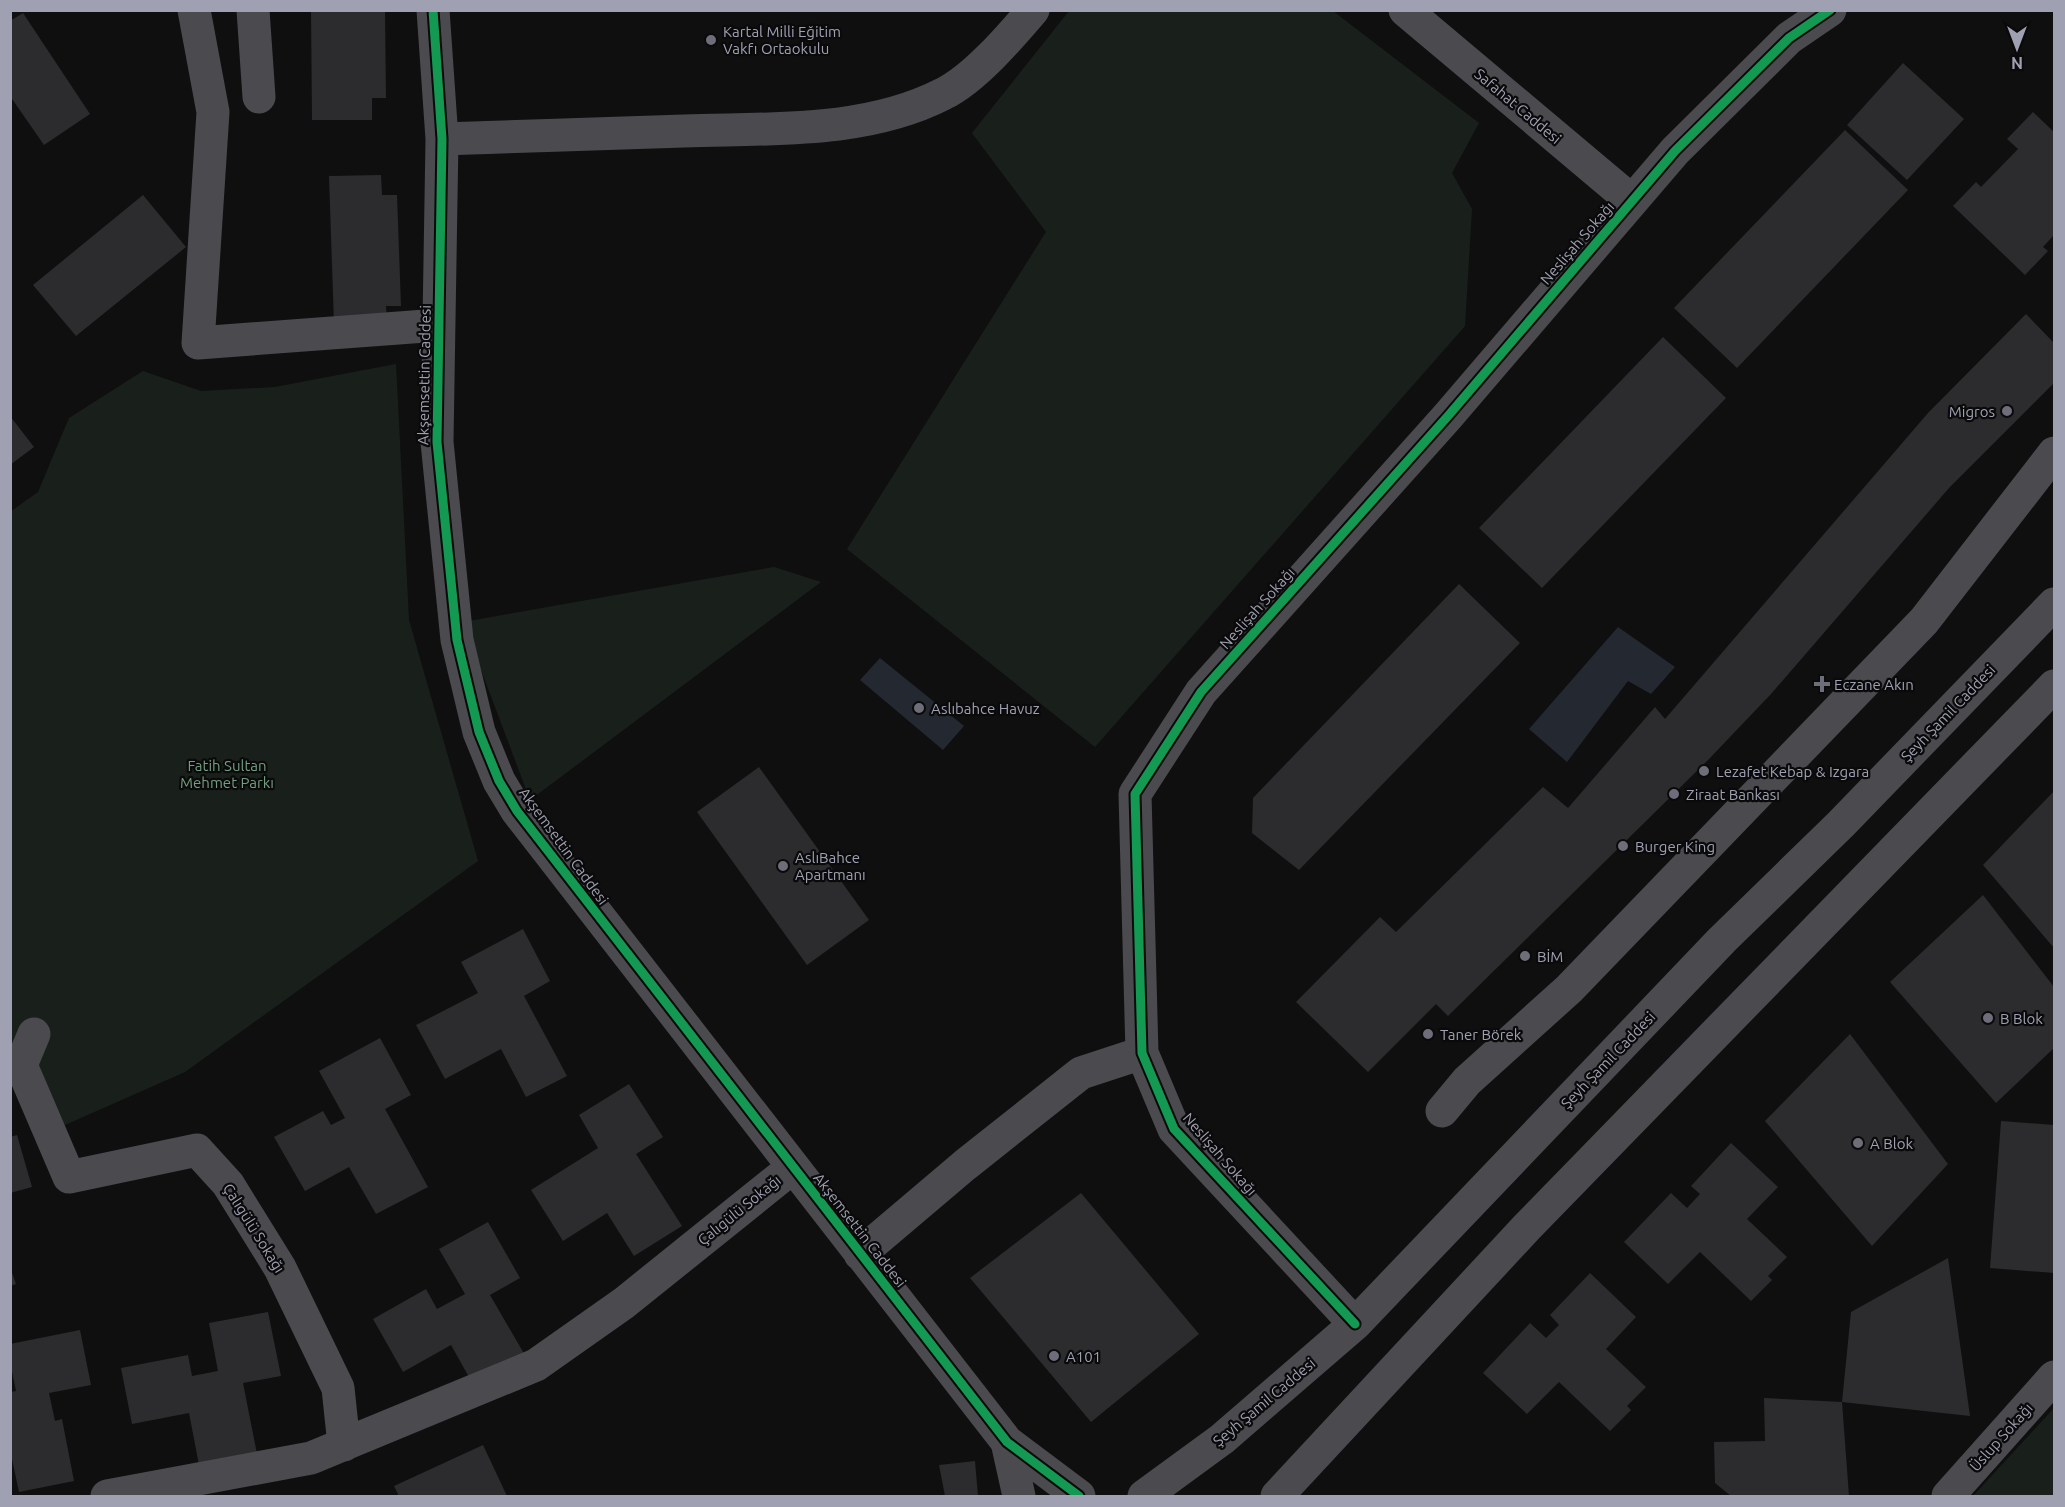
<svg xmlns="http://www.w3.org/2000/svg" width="2065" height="1507" font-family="Ubuntu,sans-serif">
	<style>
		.green { fill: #19201b }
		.water { fill: #232831 }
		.building { fill: #2c2c2e }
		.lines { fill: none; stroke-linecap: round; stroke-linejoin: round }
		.minor { stroke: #4a4a4f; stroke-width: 33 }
		.cycleway-casing { stroke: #0a0a0b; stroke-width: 13 }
		.cycleway { stroke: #139951; stroke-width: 9 }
		.poi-dot { fill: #6d6e79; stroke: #0a0a0b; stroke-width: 2 }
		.labels { text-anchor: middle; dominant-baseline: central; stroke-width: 4.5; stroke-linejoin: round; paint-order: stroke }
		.poi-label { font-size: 15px; fill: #9fa1b2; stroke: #0a0a0b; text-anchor: start }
		.street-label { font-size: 15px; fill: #9fa1b2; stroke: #0a0a0b }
		.park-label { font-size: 15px; fill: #759e81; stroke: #0a0a0b }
	</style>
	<rect width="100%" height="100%" fill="#0f0f10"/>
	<path class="green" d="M1069,11H1333L1479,123L1452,173L1472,209L1465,326L1095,747L847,549L1046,232L972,133Z
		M396,364L409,620L478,861L185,1072L65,1125L11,1081L10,512L38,492L69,418L143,371L201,391L275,387Z
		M774,567L821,582L530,800L463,622Z
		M2054,1408V1496H1973L1984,1484Z"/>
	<path class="water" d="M1618,627L1675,667L1651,694L1628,681L1567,762L1529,729Z
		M880,658L964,726L943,750L860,680Z"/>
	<path class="building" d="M311,10H385L386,98H372V120H312Z
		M23,13L90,114L44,145L10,96V21Z
		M1903,63L1964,119L1907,180L1847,125Z
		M2033,112L2054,132V235L2043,247L2048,251L2025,275L1953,206L1976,182L1981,187L2018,149L2007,139Z
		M1845,130L1908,190L1737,368L1674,308Z
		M381,175L382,195H397L401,306H386L387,322L334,324L329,176Z
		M143,195L186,247L76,336L33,285Z
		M2026,314L2054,343V383L1949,488L1771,694L1709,759L1448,1016L1436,1004L1368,1072L1296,1002L1380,917L1396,932L1543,787L1568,808L1655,707L1665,719L1928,413Z
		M1663,337L1726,398L1542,588L1479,528Z
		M10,416L34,447L10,465Z
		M1459,584L1520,643L1299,870L1252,833L1253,798Z
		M759,767L869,920L807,965L697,812Z
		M2054,791V948L1983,865Z
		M1983,895L2054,987V1048L1996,1103L1890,982Z
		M523,929L550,981L524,996L567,1076L526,1097L501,1049L445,1079L416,1025L478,993L461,962Z
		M1850,1034L1948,1164L1872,1246L1765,1121Z
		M380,1038L411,1095L385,1109L428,1187L376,1214L349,1167L305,1191L274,1137L323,1111L331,1125L345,1118L319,1071Z
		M629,1084L663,1137L636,1154L682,1226L634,1256L607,1213L563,1241L531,1190L598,1148L579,1115Z
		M2001,1121L2054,1125V1273L1990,1268Z
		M17,1135L32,1187L10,1193V1137Z
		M1731,1143L1778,1187L1747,1219L1787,1257L1768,1276L1772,1280L1751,1301L1700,1252L1668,1284L1624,1242L1671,1193L1687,1208L1700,1194L1691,1186Z
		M1081,1193L1199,1334L1091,1422L970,1278Z
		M488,1222L520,1278L490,1295L526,1357L474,1386L451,1345L403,1372L373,1319L426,1289L437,1309L465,1294L439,1249Z
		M1948,1258L1970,1416L1842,1402L1851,1312Z
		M10,1267L16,1284L10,1286Z
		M1590,1273L1636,1317L1606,1349L1646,1387L1627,1406L1631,1410L1610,1431L1559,1382L1527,1414L1483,1373L1530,1323L1546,1338L1559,1325L1550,1315Z
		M268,1312L281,1376L243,1383L257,1454L199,1465L189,1413L132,1424L121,1368L188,1355L192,1376L218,1371L209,1323Z
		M80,1330L91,1385L49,1393L55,1421L62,1419L74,1481L19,1492L10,1450V1392L16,1391L10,1362V1344Z
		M1764,1398L1842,1402L1849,1496H1731L1715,1483L1714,1442L1765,1441Z
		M483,1445L507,1496H399L394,1486Z
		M975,1461L978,1496H945L939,1465Z"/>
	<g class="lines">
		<path class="minor" d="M194,10L213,112L198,343L439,325
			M253,10L259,97
			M433,10L442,139L437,442L457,640L479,732L499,781L517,811L1007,1442L1079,1496
			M1405,10L1632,201
			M442,139C523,136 603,134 684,131C769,128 865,134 943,94C974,79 1010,37 1033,10
			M34,1034L21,1065L69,1177L197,1150L228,1184L280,1268L338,1388L344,1445
			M1442,1111L1467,1081L1569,989L1924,621L2054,453
			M860,1254L965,1165L1081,1073L1142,1053
			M1355,1324L1174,1129L1142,1053L1135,794L1201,692L1448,416L1675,151L1789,38L1830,10
			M1007,1442L1019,1496
			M107,1496L311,1458L536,1365L624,1303L792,1168
			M1144,1496L1222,1439L1355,1324L1722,940L1841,824L2054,604
			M1277,1496L1527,1227L2054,686
			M1948,1496L2054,1377"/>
		<defs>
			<path id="cycleway" d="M433,10L442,139L437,442L457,640L479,732L499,781L517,811L1007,1442L1079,1496
				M1355,1324L1174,1129L1142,1053L1135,794L1201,692L1448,416L1675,151L1789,38L1830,10"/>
		</defs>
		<use href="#cycleway" class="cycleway-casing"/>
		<use href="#cycleway" class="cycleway"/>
	</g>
	<g class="poi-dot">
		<circle cx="711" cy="40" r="6"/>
		<circle cx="2007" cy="411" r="6"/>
		<path d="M1819 675h6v6h6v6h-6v6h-6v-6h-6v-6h6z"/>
		<circle cx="919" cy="708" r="6"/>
		<circle cx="1704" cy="771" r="6"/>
		<circle cx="1674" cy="794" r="6"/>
		<circle cx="1623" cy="846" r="6"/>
		<circle cx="783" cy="866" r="6"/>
		<circle cx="1525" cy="956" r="6"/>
		<circle cx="1988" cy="1018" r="6"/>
		<circle cx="1428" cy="1034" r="6"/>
		<circle cx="1858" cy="1143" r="6"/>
		<circle cx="1054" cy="1356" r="6"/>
	</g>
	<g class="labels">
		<g class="poi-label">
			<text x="723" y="31">Kartal Milli Eğitim<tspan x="723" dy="17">Vakfı Ortaokulu</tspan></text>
			<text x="1995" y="411" text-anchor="end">Migros</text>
			<text x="1834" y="684">Eczane Akın</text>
			<text x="931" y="708">Aslıbahce Havuz</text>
			<text x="1716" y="771">Lezafet Kebap &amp; Izgara</text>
			<text x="1686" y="794">Ziraat Bankası</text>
			<text x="1635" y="846">Burger King</text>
			<text x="795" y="857">AslıBahce<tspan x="795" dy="17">Apartmanı</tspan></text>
			<text x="1537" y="956">BİM</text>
			<text x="2000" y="1018">B Blok</text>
			<text x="1440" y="1034">Taner Börek</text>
			<text x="1870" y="1143">A Blok</text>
			<text x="1066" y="1356">A101</text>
		</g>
		<g class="street-label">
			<text transform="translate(1518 106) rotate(40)">Safahat Caddesi</text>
			<text transform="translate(1577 243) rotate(-49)">Neslişah Sokağı</text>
			<text transform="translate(424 375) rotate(-89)">Akşemsettin Caddesi</text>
			<text transform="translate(1257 608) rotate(-48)">Neslişah Sokağı</text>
			<text transform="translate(1948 713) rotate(-46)">Şeyh Şamil Caddesi</text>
			<text transform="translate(564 846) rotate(54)">Akşemsettin Caddesi</text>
			<text transform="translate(1608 1060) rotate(-46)">Şeyh Şamil Caddesi</text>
			<text transform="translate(1220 1154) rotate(49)">Neslişah Sokağı</text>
			<text transform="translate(739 1210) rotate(-39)">Çalıgülü Sokağı</text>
			<text transform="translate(254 1228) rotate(58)">Çalıgülü Sokağı</text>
			<text transform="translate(860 1230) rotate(52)">Akşemsettin Caddesi</text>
			<text transform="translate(1264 1402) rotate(-40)">Şeyh Şamil Caddesi</text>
			<text transform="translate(2001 1437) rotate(-48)">Üslup Sokağı</text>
		</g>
		<g class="park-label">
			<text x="227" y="765">Fatih Sultan<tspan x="227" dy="17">Mehmet Parkı</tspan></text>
		</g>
	</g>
	<rect width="2065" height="1507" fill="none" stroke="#9fa1b2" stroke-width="24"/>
	<g transform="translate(2017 48) rotate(180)" stroke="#0a0a0b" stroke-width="4.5" paint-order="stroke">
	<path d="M0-4.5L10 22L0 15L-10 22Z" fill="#9fa1b2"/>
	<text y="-9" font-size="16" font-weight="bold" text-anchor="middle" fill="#9fa1b2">N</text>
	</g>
</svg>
